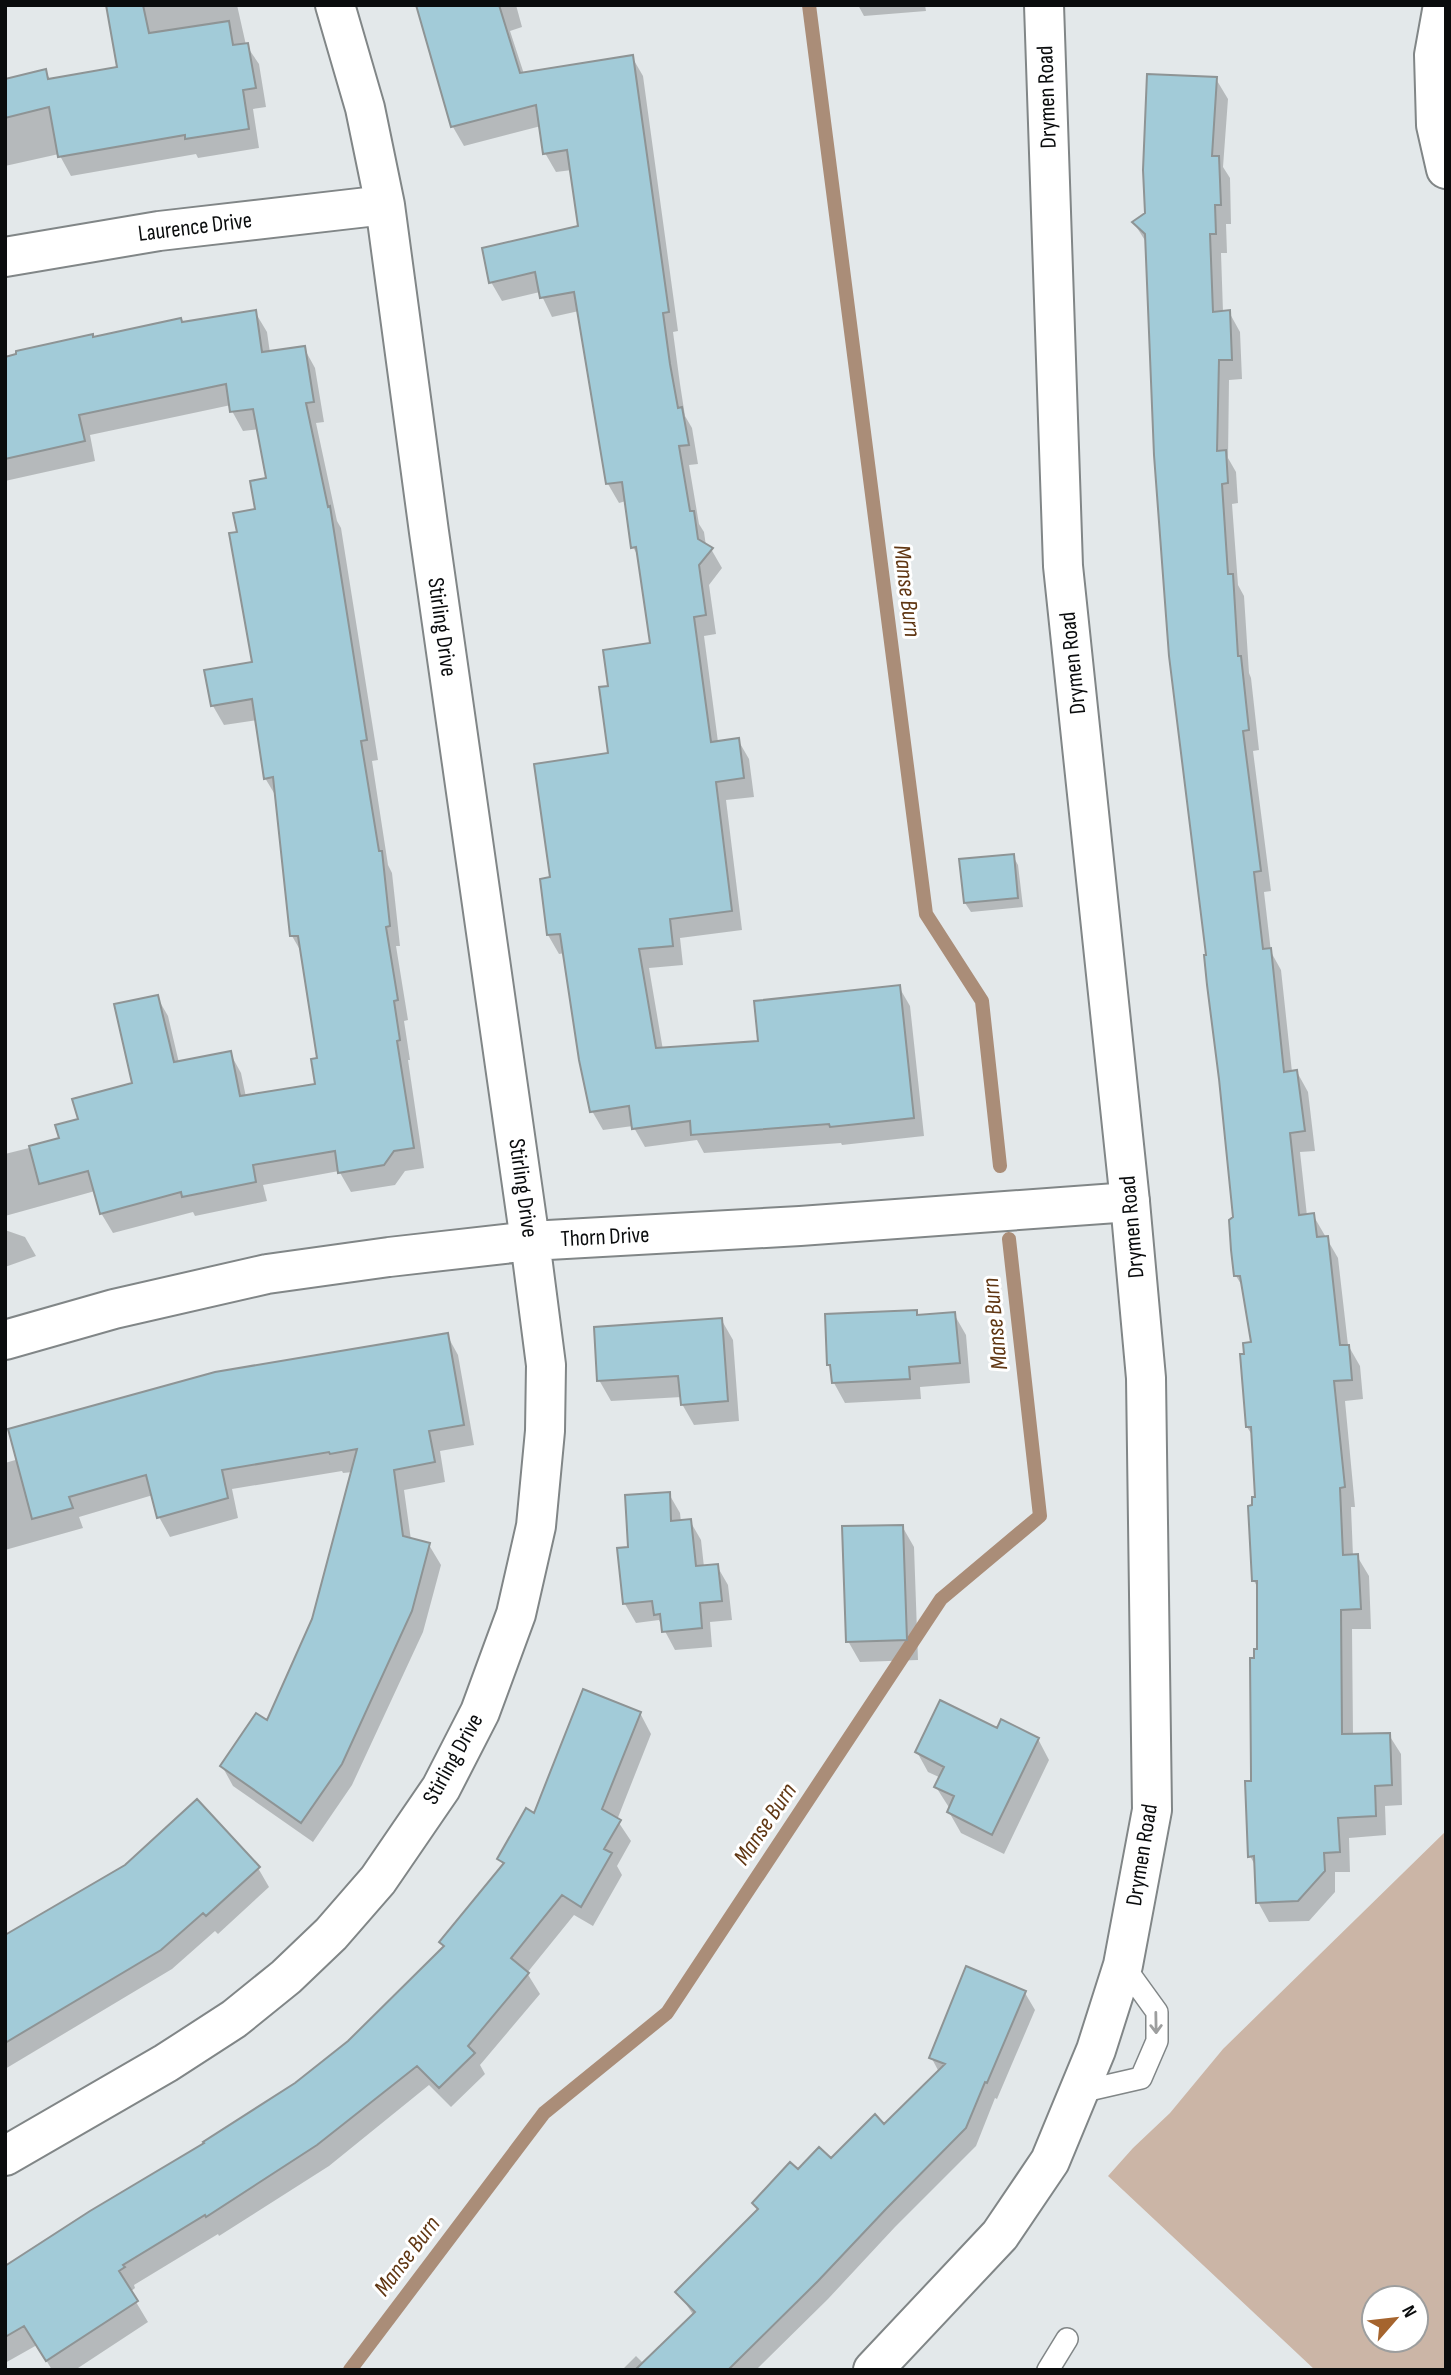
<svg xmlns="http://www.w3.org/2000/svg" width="1451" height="2375" font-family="'Sofia Sans Condensed',sans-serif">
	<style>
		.green { fill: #cbb5a6; fill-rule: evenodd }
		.shadow { fill: #0003 }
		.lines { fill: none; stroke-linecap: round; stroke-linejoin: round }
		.stream { stroke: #aa8d78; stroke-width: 14 }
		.building { fill: #a2cbd8; stroke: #8e9495; stroke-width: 2 }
		.service-casing { stroke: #818687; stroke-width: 24 }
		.minor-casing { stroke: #818687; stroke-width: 42 }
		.primary-casing { stroke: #818687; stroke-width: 42 }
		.service { stroke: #fff; stroke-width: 21 }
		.minor { stroke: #fff; stroke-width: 38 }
		.primary { stroke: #fff; stroke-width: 38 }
		.oneway { stroke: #9d9e9e }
		.labels { text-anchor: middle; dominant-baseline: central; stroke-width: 6; stroke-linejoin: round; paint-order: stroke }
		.street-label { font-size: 23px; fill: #0a0c0d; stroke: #fff }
		.water-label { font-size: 24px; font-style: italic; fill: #603612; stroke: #fff }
	</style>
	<rect width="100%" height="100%" fill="#e3e8ea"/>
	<path class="green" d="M1446,1831V2370H1315L1108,2176L1133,2148L1170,2113L1223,2049ZM1374,2298H1416V2340H1374Z"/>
	<path class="shadow" d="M107,5H237L246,45L259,64L266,107L253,109L259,148L198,158L196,154L71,176L59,154L5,166V81L45,71L51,81L119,69Z
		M418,5H516L522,27L510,31L524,74L632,57L643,76L678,331L673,332L680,384L685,416L692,428L698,464L689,465L699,524L704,532L706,546L711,549L722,568L709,585L716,634L704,636L718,742L738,740L749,759L754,797L726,800L742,930L680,938L683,965L649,968L663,1050L760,1042L899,987L910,1006L924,1136L842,1145L841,1143L704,1153L697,1140L645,1147L633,1126L603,1130L592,1111L565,953L559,954L548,935L552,879L610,755V687L652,645L639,558L633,547L626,501L619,503L608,484L579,311L552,317L540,292L502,301L491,282L580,228L572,170L556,172L545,153L541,126L464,146L453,127Z
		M858,5H925L926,11L864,16Z
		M1216,79L1228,99L1223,167L1230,178L1231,224H1226L1227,253H1221L1223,312H1229L1240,332L1242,379L1229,380L1228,458L1236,472L1238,503L1232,504L1238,585L1244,596L1249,673L1251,678L1259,750L1253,751L1271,891L1264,892L1271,952L1281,970L1292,1072H1297L1308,1092L1315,1151L1300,1152L1307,1216L1313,1215L1338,1258L1348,1345L1360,1366L1363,1399L1345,1401L1355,1507H1351L1353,1556H1357L1369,1576L1371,1629H1352L1353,1736L1389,1735L1401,1754L1402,1805L1385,1806L1386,1835L1349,1838L1350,1872H1335V1892L1309,1921L1269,1922L1258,1902L1256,1867L1250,1856L1256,1660L1259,1651V1590L1254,1581L1257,1499L1254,1438L1247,1427L1246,1355L1253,1344L1244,1289L1236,1276L1235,1218L1208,957L1146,242L1134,223L1147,214Z
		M255,312L267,332L270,353L304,348L315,368L324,422L316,423L337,521L341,528L378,760L372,761L388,865L392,873L400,946H396L408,1020L404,1021L410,1060H408L424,1168L405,1171L395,1185L351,1192L339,1171L263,1185L267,1201L195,1216L193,1212L113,1233L101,1213L95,1191L5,1216V1154L61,1140L80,1120L134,1085L157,997L168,1016L179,1063L230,1053L241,1073L246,1097L317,1086L319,1060L303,955L292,936L277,798L265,778L257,720L224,725L213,706L254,663L239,533L257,511L268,479L259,429L243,431L232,411L231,405L90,435L95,461L5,481V359L93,339Z
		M1013,856L1018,865L1023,907L971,912L965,903Z
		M5,1230L25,1237L36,1256L5,1267Z
		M916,1311L919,1317L954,1314L966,1335L970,1383L920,1387L921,1399L845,1403L834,1383L833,1371L829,1364Z
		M721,1319L733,1340L739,1421L694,1425L682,1404V1397L611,1401L599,1380Z
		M447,1335L458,1355L474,1445L440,1451L445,1482L404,1490L411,1540L429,1545L441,1565L423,1632L352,1785L313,1842L233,1786L222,1766L267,1723L314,1619L353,1472L343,1473L342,1471L232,1489L238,1518L170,1537L159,1517L153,1495L79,1517L83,1528L5,1550V1463Z
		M669,1494L680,1513L681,1522L690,1521L701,1540L704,1567L717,1566L728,1585L732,1620L710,1622L712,1647L675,1650L659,1620L636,1623L625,1604L629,1549Z
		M902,1526L914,1547L918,1660L860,1662L848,1641Z
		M640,1713L651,1734L617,1820L631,1841L617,1866L622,1875L593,1926L574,1915L527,1973L540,1994L480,2065L485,2074L451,2107L429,2085L329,2166L219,2236L218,2234L134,2285L135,2288L130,2292L148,2322L75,2370H52L37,2345L5,2363V2268L206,2144L296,2085L349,2042L444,1948L441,1943L504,1866L499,1859L535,1816Z
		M998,1730L1038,1739L1049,1760L1004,1854L961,1833L949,1812L950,1809L936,1787L941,1778L928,1772L917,1752Z
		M258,1868L269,1887L218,1934L215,1931L172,1969L5,2069V1936Z
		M1025,1993L1035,2010L997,2099L995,2098L976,2146L895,2227L828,2299L756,2370H622L636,2356L644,2364L694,2316L678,2292L759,2211L755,2203L798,2172L831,2160L884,2126L939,2072L931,2057Z"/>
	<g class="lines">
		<path class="stream" d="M809,5L926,914L982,1001L1000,1166
			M350,2370L544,2113L667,2013L941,1599L1040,1516L1009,1239"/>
	</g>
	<path class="building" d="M106,5H143L149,33L229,21L233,45L248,43L256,88L243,90L249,129L185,139V135L58,157L49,107L5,118V79L46,69L48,79L117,67Z
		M416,5H499L520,73L633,55L669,312L663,313L670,364L678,408L682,407L689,445L679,446L690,511H694L698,539L713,548L699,565L706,615L694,617L711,742L739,738L744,778L716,782L732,911L670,919L673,946L639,949L656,1048L758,1041L754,1001L900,985L914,1118L830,1127L829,1124L691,1135L690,1121L632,1129L629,1106L590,1112L579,1060L560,934L547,935L540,879L550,877L534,764L608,753L599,687L608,686L603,650L650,643L636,547L631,548L622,482L606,484L574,292L540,298L535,272L489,283L482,248L578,226L567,150L543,154L536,105L451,127Z
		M1147,74L1217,77L1212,156H1219L1221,205H1215L1216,234H1210L1213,312L1230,310L1232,360H1219L1217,451L1226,450L1228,483L1222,484L1228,574H1233L1238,656H1241L1249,730L1243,731L1261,871L1254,872L1263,949L1271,948L1284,1072L1297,1070L1305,1131L1290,1133L1299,1215L1314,1213L1317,1237L1328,1236L1340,1345H1349L1352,1380L1334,1381L1345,1487L1340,1488L1343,1555L1358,1554L1361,1609L1341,1610L1342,1734L1390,1733L1392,1785L1375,1786L1376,1816L1338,1818L1340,1852L1324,1853L1325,1871L1298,1901L1256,1903L1254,1856L1248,1857L1245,1781H1251V1773L1250,1658H1254V1649H1257V1581H1252L1248,1506L1252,1505V1497H1255L1251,1427H1246L1240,1354H1244L1243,1343L1251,1342L1240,1276H1234L1231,1250L1229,1220L1233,1217L1219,1079L1207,985L1204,955H1206L1169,656L1154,455L1145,234L1132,222L1145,213L1143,170Z
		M256,310L262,352L305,346L314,402L306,403L328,507L330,506L367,740L361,741L379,851H382L390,926L386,927L398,1000L394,1001L400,1040L397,1041L414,1148L394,1151L384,1165L338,1173L335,1151L253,1165L256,1182L182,1197L181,1192L100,1214L88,1171L39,1184L29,1146L59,1138L55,1125L78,1119L72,1099L132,1083L114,1004L158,995L174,1062L231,1051L240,1096L315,1084L311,1059L317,1058L298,936H290L273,777L264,779L252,699L211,706L204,670L252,662L229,533L237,532L233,513L255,509L250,481L266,478L253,409L230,412L226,384L79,415L85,441L5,459V357L16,354V351L93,334V337L181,318L182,322Z
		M1014,854L1018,898L964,903L959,859Z
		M917,1310V1315L955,1312L960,1363L909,1367L910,1379L832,1383L830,1365H827L825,1314Z
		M722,1318L728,1401L681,1405L678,1376L597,1381L594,1327Z
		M448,1333L464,1425L429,1431L435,1462L394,1470L403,1536L430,1543L412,1611L342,1764L301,1823L220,1766L256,1713L267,1720L312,1619L357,1449L330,1454L329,1452L222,1470L228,1498L157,1518L146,1475L69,1497L73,1508L32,1519L8,1429L215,1372Z
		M670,1492L671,1521L691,1519L696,1566L718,1564L722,1601L700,1603L702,1628L662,1632L660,1614L654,1615L652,1601L623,1604L617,1548L628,1547L625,1495Z
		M903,1525L907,1640L846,1642L842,1526Z
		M583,1689L641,1712L602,1809L621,1820L604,1849L612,1853L581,1907L562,1895L511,1958L529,1973L468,2046L475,2053L439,2088L417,2066L317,2145L206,2217L205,2215L123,2265L125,2267L119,2271L138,2301L46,2361L24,2326L5,2337V2266L90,2211L204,2143L203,2142L295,2083L348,2041L444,1946L439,1942L504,1863L497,1859L526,1808L534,1813Z
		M940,1700L997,1728L1001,1719L1039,1738L992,1835L947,1812L954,1796L934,1787L944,1767L915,1752Z
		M197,1799L260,1867L206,1916L203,1913L161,1950L5,2043V1935L125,1865Z
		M966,1966L1026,1991L987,2083L985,2082L966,2128L886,2209L818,2281L728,2370H635L695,2312L675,2292L758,2209L752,2203L790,2162L798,2169L819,2147L831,2158L875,2114L884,2124L945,2064L929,2058Z"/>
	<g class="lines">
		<defs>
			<path id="service" d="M1080,2092L1141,2078L1157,2041V2012L1123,1965
				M1048,2370L1067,2339"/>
			<path id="minor" d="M1443,5L1434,55L1436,125L1446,169
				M5,257L159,231L385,205
				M5,1340L114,1309L267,1274L389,1257L530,1241L800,1226L1130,1202
				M5,2156L166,2063L234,2019L286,1977L331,1934L378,1880L441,1788L480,1712L516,1614L536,1526L545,1431L546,1365L530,1241L429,532L385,205L365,108L335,5"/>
			<path id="primary" d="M873,2370L1000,2235L1050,2161L1096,2050L1123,1965L1152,1810L1146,1378L1130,1202L1063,566L1044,5"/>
		</defs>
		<use href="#service" class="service-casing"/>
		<use href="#minor" class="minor-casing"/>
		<use href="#primary" class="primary-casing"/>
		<use href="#service" class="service"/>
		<use href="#minor" class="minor"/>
		<use href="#primary" class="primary"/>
	</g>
	<defs><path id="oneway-shaft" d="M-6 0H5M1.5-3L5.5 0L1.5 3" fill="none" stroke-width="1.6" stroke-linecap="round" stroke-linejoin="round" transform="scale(1.75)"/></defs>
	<use class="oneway" href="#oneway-shaft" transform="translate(1156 2023) rotate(89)"/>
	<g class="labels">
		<g class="street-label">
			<text transform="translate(1047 97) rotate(-92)">Drymen Road</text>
			<text transform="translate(195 227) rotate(-7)">Laurence Drive</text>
			<text transform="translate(442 627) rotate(82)">Stirling Drive</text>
			<text transform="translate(1073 663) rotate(-96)">Drymen Road</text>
			<text transform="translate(523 1188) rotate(82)">Stirling Drive</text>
			<text transform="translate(1132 1227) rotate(-95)">Drymen Road</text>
			<text transform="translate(605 1237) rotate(-3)">Thorn Drive</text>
			<text transform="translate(453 1759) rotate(-61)">Stirling Drive</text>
			<text transform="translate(1142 1855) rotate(-81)">Drymen Road</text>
		</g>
		<g class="water-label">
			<text transform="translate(907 591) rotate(83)">Manse Burn</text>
			<text transform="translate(995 1324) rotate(-96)">Manse Burn</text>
			<text transform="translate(765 1824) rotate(-56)">Manse Burn</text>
			<text transform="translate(407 2256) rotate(-53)">Manse Burn</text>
		</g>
	</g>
	<rect width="1451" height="2375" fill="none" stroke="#0a0c0d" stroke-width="14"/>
	<g transform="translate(1395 2319) rotate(62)"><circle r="33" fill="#ffffff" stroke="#9d9e9e" stroke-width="2"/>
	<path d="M0-5L12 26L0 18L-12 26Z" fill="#a5642e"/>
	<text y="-10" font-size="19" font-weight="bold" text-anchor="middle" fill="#0a0c0d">N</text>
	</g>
</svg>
